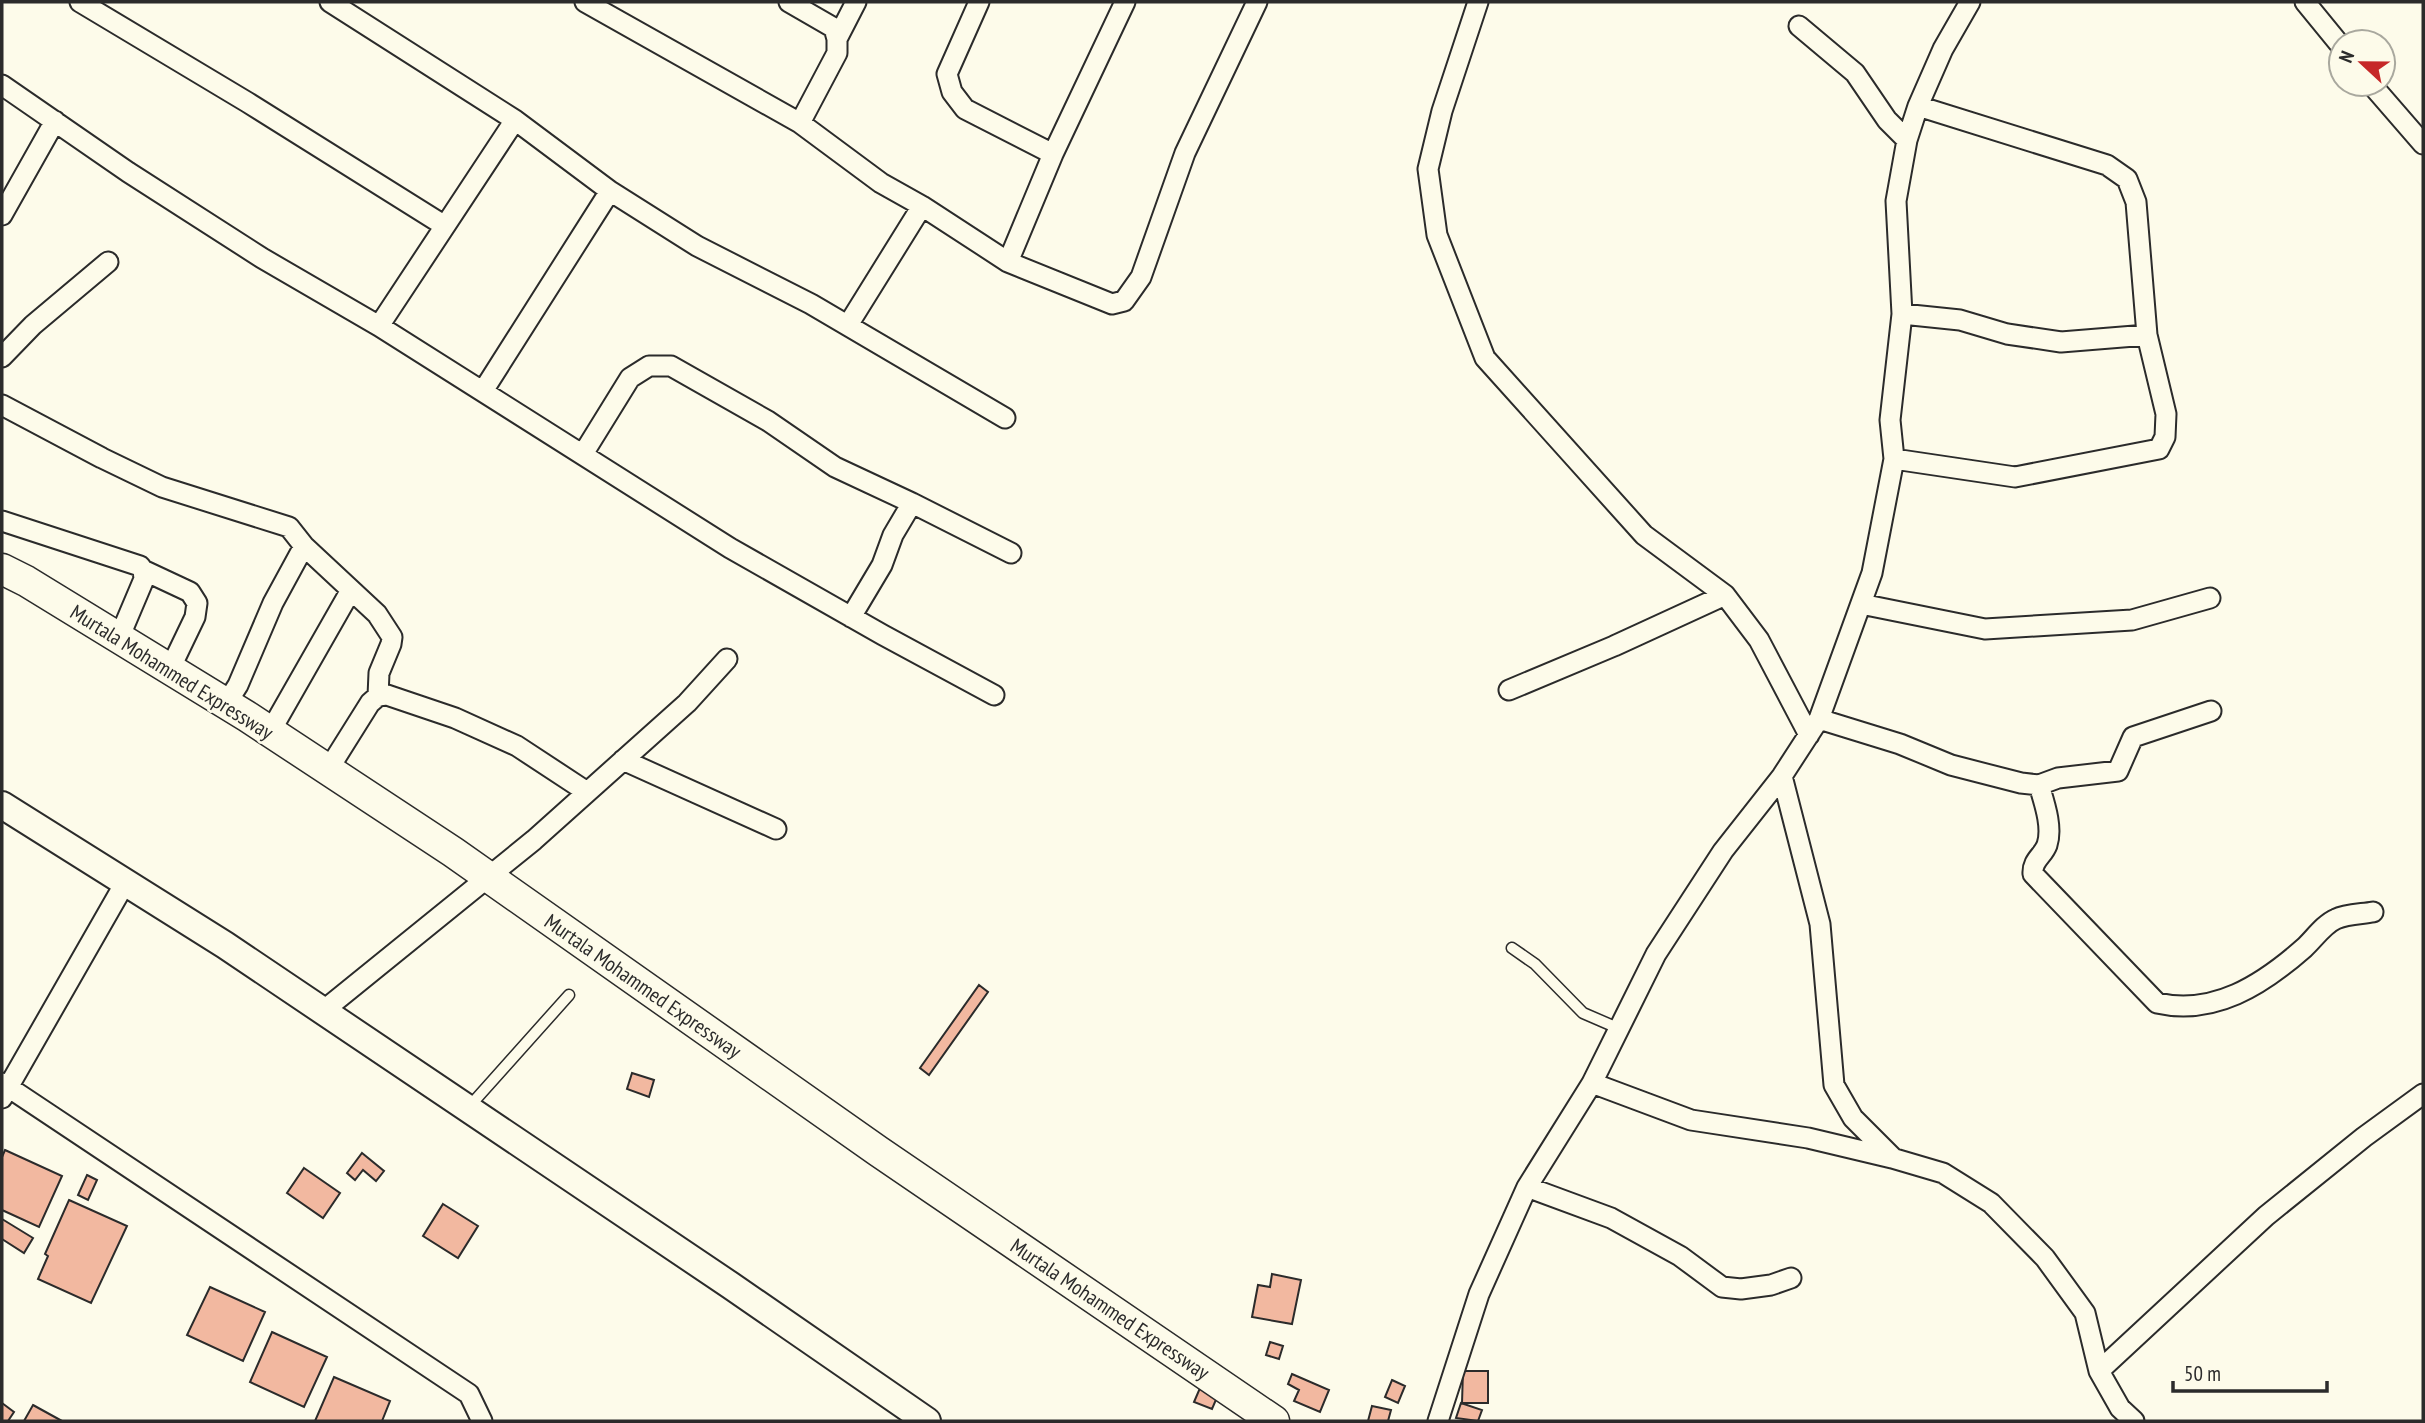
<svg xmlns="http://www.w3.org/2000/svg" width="2425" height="1423" font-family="'PT Sans Narrow',sans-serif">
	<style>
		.building { fill: #f2b8a0; stroke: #2b2b2b; stroke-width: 2 }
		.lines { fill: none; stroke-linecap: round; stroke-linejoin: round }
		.lane-casing { stroke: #2b2b2b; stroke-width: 13 }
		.street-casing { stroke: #2b2b2b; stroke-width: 23 }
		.secondary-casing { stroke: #2b2b2b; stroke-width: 30 }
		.primary-casing { stroke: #2b2b2b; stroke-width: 33 }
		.lane { stroke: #fdfbea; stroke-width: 10 }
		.street { stroke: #fdfbea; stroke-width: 19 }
		.secondary { stroke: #fdfbea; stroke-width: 26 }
		.primary { stroke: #fdfbea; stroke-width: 30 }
		.labels { text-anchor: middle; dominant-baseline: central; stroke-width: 5; stroke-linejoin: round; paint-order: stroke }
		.street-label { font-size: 21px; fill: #2b2b2b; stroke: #fdfbea }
	</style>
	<rect width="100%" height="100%" fill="#fdfbea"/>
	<path class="building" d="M979,985L988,992L929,1075L920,1068Z
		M632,1073L654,1080L649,1097L627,1089Z
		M5,1150L62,1176L39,1227L2,1210V1157Z
		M362,1153L384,1171L376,1181L363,1170L355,1180L347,1173Z
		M304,1168L340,1193L323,1218L287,1193Z
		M87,1175L97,1180L88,1200L78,1195Z
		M69,1200L127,1226L91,1303L38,1279L48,1256L45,1254Z
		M443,1204L478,1226L458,1258L423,1236Z
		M2,1219L33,1238L24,1253L2,1239Z
		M1272,1274L1301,1280L1292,1324L1252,1317L1258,1285L1270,1287Z
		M210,1287L265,1312L243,1361L187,1335Z
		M272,1332L327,1357L304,1407L250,1382Z
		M1270,1342L1283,1346L1279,1359L1266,1355Z
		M1463,1371H1488V1403H1462Z
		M1292,1374L1329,1390L1320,1412L1294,1401L1299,1390L1288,1384Z
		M334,1377L390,1401L382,1421H315Z
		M1392,1380L1405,1386L1398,1403L1385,1397Z
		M1200,1388L1218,1395L1212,1409L1194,1402Z
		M2,1403L14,1412L8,1421H2Z
		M1461,1403L1482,1410L1478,1421L1456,1418Z
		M33,1405L62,1421H24Z
		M1372,1406L1391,1410L1388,1421H1368Z"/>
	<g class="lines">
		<defs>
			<path id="lane" d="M1512,948L1535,964L1583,1013L1620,1029
				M468,1108L569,995"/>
			<path id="street" d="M80,2L247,102L445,226
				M330,2L515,120L610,191L697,246L811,304L1005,418
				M585,2L800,123L881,183L922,206L1008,262L1112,304L1124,301L1141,277L1185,153L1257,2
				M789,2L834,28L837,39V53L800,123
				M979,2L947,74L952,92L965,109L1053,154
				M1478,2L1442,111L1428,169L1437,235L1485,358L1644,535L1725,595L1759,640L1809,735
				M2305,2L2341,46
				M1799,26L1855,73L1887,120L1907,140
				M837,39L856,2
				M2371,84L2423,144
				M2,85L128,172L262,258L379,326L730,548L883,635L994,695
				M2,215L55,121
				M1008,262L1053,154L1125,2
				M1902,314L1960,320L2007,334L2061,342L2147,335
				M848,325L922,206
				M379,326L515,120
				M2,357L33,325L108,262
				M483,391L610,191
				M2,405L102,458L162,487L289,527L304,546L377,614L392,637L391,644L379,673L378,696
				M583,454L630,378L649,366H671L768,421L835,467L912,503L893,535L882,565L851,617
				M1894,459L2015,477L2159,449L2165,437L2166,414L2147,335L2136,202L2127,179L2107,165L1918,106
				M912,503L1011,553
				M2,521L140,566L143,570L190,592L197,603L195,617L170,669
				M1861,604L1985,629L2132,620L2210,598
				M119,638L144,579L143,570
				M1509,690L1614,646L1725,595
				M226,704L238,685L273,603L304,546
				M1819,719L1900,744L1951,765L2021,783L2039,785L2058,778L2118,771L2133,737L2211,711
				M270,732L351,590
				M623,760L776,829
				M328,770L370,703L378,696L387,695L455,718L517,746L587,792
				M1782,776L1820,924L1834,1085L1853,1118L1892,1157
				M2039,785C2044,802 2053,827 2047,845C2043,856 2032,860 2033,874L2157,1003C2214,1016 2262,985 2304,948C2313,940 2324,924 2336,919C2346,914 2362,914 2373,912
				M323,1011L534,840L687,703L727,659
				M2,1083L469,1394L482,1421
				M1592,1083L1691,1120L1808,1138L1892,1158L1943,1173L1991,1203L2045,1258L2085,1313L2099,1371L2120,1408L2134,1421
				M2,1098L125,883
				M1527,1187L1611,1218L1680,1256L1722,1287L1741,1289L1771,1285L1791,1278
				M2099,1371L2266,1216L2364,1137L2423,1094
				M1438,1421L1479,1294L1527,1187L1592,1083L1656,954L1723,851L1782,776L1819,719L1872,573L1894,459L1890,420L1902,314L1896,201L1907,140L1918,106L1943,49L1970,2"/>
			<path id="secondary" d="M2,805L225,945L730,1285L927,1421"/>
			<path id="primary" d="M2,569L26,581L248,717L453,852L878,1151L1274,1421"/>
		</defs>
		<use href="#lane" class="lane-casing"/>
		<use href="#street" class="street-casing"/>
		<use href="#secondary" class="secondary-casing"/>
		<use href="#primary" class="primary-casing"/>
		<use href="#lane" class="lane"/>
		<use href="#street" class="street"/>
		<use href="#secondary" class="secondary"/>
		<use href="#primary" class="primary"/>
	</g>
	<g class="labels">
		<g class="street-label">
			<text transform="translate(172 672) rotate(32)">Murtala Mohammed Expressway</text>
			<text transform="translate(643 986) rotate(35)">Murtala Mohammed Expressway</text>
			<text transform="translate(1110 1309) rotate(34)">Murtala Mohammed Expressway</text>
		</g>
	</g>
	<rect width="2425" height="1423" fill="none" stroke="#2b2b2b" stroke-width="7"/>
	<g transform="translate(2362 63) rotate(292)"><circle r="33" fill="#fdfbea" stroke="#a9a89e" stroke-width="2"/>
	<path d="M0-5L12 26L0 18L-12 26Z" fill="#c62828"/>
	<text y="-10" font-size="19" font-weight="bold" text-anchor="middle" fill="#2b2b2b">N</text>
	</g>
	<path d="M2173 1381v10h154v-10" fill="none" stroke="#2b2b2b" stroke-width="3.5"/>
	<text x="2184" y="1381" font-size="21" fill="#2b2b2b" stroke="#fdfbea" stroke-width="5" paint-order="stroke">50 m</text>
</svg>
